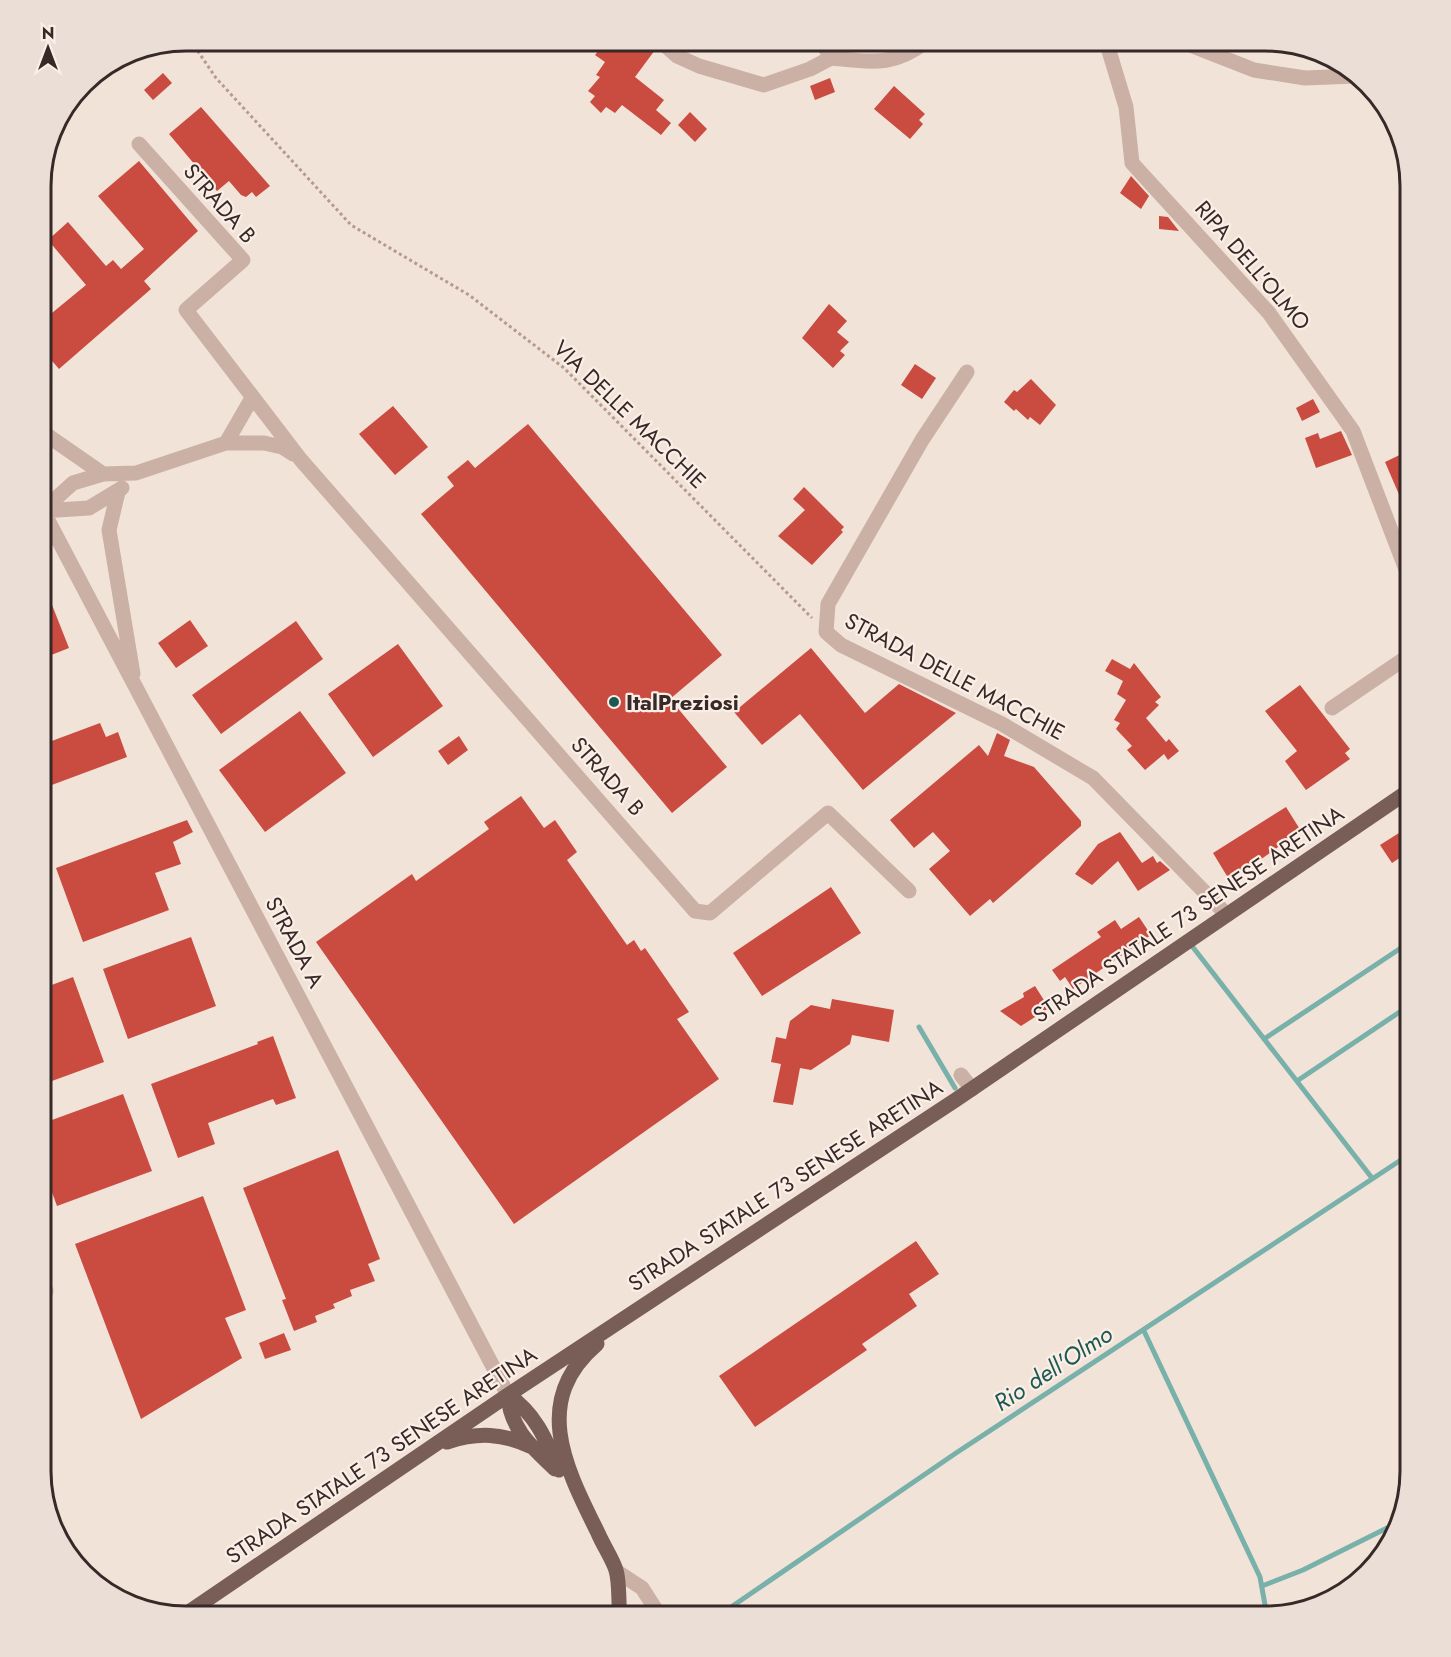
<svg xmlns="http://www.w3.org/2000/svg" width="1451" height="1657" font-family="Jost,sans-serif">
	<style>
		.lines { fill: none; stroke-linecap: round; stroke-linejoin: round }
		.stream { stroke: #78b0aa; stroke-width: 5 }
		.building { fill: #ca4b40 }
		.path { stroke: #b69a8f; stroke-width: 3; stroke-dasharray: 3 3; stroke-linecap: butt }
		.minor { stroke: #cbb0a5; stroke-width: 15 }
		.major { stroke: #795d57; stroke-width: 15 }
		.poi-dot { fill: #1b5953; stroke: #faeee6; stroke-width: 2 }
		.labels { text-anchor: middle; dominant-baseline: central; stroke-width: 4.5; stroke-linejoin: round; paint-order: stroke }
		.street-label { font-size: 22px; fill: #362927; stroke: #faeee6 }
		.poi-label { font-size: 22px; font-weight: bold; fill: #362927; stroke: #faeee6; text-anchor: start }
		.water-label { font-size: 24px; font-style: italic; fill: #1b5953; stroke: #faeee6 }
		.rim { fill: none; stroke: #362927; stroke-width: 3 }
	</style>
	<rect width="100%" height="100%" fill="#f2e3d9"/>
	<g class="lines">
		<path class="stream" d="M1192,946L1372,1178
			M919,1027L955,1088
			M1264,1039L1410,942
			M1297,1081L1410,1005
			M1144,1331L1260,1577L1267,1616
			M1262,1586L1303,1570L1399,1522
			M718,1616L956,1453L1410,1154"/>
	</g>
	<path class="building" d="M580,41H651L655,50L635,77L664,100L656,110L671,123L661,135L622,105L615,113L606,107L601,113L590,102L595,96L588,91L600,77L596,75L605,62L595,55L599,50Z
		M163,73L172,83L153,100L144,90Z
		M830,78L835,92L815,100L810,86Z
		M894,86L925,114L919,120L923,124L910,139L874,109Z
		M201,107L270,186L256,197L252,192L246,197L241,195L229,181L217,191L169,134Z
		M690,112L707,129L695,142L678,125Z
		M139,161L198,231L144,281L151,289L59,369L41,348V322L86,285L48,240L68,222L106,266L113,260L121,269L144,249L98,196Z
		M1131,176L1149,196L1141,209L1120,193Z
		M1159,216L1168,217L1179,231L1159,229Z
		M829,304L847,321L837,332L849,342L840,351L845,355L833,368L802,338Z
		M915,364L936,378L922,399L901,385Z
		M1031,379L1056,405L1040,425L1030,417L1028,420L1016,409L1014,411L1004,402L1014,390L1017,392Z
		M1313,399L1320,412L1302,421L1296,408Z
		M393,406L428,447L395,475L359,434Z
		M528,424L722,655L670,699L727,767L672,813L421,514L454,486L447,477L468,460L475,468Z
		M1341,431L1352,455L1316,468L1305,438L1318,433L1320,439Z
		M1410,450V520L1385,462Z
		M804,487L844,527L841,530L843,532L812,565L778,536L805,510L793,499Z
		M41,577L69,648L41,659Z
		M190,620L208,646L176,668L158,643Z
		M296,621L323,659L221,734L192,695Z
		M398,644L443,706L373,757L328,694Z
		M811,648L865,713L899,684L956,713L863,790L800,714L762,745L734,712Z
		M1112,659L1130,669L1134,663L1161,697L1155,702L1159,705L1146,718L1166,742L1169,739L1179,751L1168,760L1164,754L1145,770L1127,750L1132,746L1116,729L1120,723L1114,720L1126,700L1117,694L1123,681L1105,671Z
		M1300,685L1350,749L1345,753L1350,759L1306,790L1285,761L1297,751L1265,711Z
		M300,711L346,773L265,832L219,770Z
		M100,723L106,737L118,732L127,757L41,789V745Z
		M997,733L1010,740L1004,756L1034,767L1081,821V826L993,903L990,899L970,916L929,869L950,851L933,832L914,848L890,820L979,745L988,756Z
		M459,736L468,750L448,765L438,751Z
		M521,796L544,828L555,820L577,852L567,860L627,945L634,940L641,951L645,948L689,1012L677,1019L719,1079L514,1224L316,942L412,874L416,881L489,829L484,822Z
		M1286,807L1301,831L1230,881L1213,853Z
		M187,820L193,832L173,842L181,864L155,873L169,910L83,942L56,868Z
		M1410,826V851L1392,863L1380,845Z
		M1120,832L1142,863L1153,856L1157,863L1160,861L1170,870L1138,891L1118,861L1092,885L1075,874L1098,844Z
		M831,887L861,933L762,996L733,953Z
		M1139,917L1151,935L1073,989L1065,977L1060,981L1052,970L1101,937L1097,932L1115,920L1121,929Z
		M191,937L216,1006L128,1039L103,969Z
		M73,977L104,1062L41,1085V989Z
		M1035,986L1049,1008L1021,1026L1000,1011L1024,997L1023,993Z
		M832,999L894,1010L889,1042L852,1035L850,1044L811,1070L800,1068L793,1105L773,1102L781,1064L771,1062L776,1037L786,1039L790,1021L811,1005L830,1009Z
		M273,1036L296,1098L276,1105L273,1099L208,1123L215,1144L178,1158L151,1084L258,1044L257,1042Z
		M123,1094L152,1171L57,1206L41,1162V1124Z
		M338,1150L380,1259L368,1264L375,1281L350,1290L352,1296L333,1304L335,1308L315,1316L317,1322L294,1331L282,1300L286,1299L243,1188Z
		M203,1196L246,1310L225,1318L242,1358L141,1419L75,1244Z
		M916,1241L939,1274L909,1294L917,1306L862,1344L867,1350L755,1427L719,1376Z
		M284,1333L291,1350L265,1359L259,1343Z"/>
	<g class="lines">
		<path class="path" d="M191,41L216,78L351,225L469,295L564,368L812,618"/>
		<path class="minor" d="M660,41L677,56L699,66L764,85L810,69L831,58L821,41
			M1106,41L1126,107L1132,163L1269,313L1353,431L1410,580
			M1180,41L1254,70L1305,78L1354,76
			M831,58C873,62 893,67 927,41
			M139,144L243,260L186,310L301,460L695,911L710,913L828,813L909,891
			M967,372L922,440L828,604L826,632L841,645L1002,724L1093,778L1227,915
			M41,431L103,474
			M226,443L252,398
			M118,492L109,530L133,674
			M41,507L508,1395
			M41,511L89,508L122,488
			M42,511L73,483L103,474L136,473L226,443H264L282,447L293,454
			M1332,708L1410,655
			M961,1075L972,1089
			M41,1304L46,1291L41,1277
			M616,1571L642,1588L660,1616"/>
		<path class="major" d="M597,1344C530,1401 566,1468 598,1533C603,1545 612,1558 616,1570C620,1584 618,1602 620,1616
			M508,1395C536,1414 546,1440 559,1470
			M508,1395C510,1429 532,1447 555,1469
			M447,1442C478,1432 502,1433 532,1447
			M183,1616L508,1395L957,1099L1410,790"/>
	</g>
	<circle class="poi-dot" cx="614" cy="702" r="6"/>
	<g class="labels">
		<g class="street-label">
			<text transform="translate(220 203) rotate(49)">STRADA B</text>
			<text transform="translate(1253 265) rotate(49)">RIPA DELL'OLMO</text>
			<text transform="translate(630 414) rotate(44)">VIA DELLE MACCHIE</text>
			<text transform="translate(955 676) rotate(28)">STRADA DELLE MACCHIE</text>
			<text transform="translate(608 776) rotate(48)">STRADA B</text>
			<text transform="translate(1188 914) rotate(-34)">STRADA STATALE 73 SENESE ARETINA</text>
			<text transform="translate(295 942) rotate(62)">STRADA A</text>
			<text transform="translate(785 1185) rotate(-33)">STRADA STATALE 73 SENESE ARETINA</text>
			<text transform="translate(381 1455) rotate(-34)">STRADA STATALE 73 SENESE ARETINA</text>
		</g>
		<g class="poi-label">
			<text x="626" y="702">ItalPreziosi</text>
		</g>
		<g class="water-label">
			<text transform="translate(1053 1368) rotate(-33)">Rio dell'Olmo</text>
		</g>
	</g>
	<path d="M0 0H1451V1657H0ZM186 51H1265A135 135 0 0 1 1400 186V1471A135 135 0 0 1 1265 1606H186A135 135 0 0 1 51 1471V186A135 135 0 0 1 186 51Z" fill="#eaded7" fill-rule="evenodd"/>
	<path class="rim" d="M186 51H1265A135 135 0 0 1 1400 186V1471A135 135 0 0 1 1265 1606H186A135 135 0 0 1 51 1471V186A135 135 0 0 1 186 51Z"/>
	<g transform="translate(48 48)" stroke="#faeee6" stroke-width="4.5" paint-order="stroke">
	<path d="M0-4.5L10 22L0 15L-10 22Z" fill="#362927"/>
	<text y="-9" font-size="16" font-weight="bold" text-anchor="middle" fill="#362927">N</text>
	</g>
</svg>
